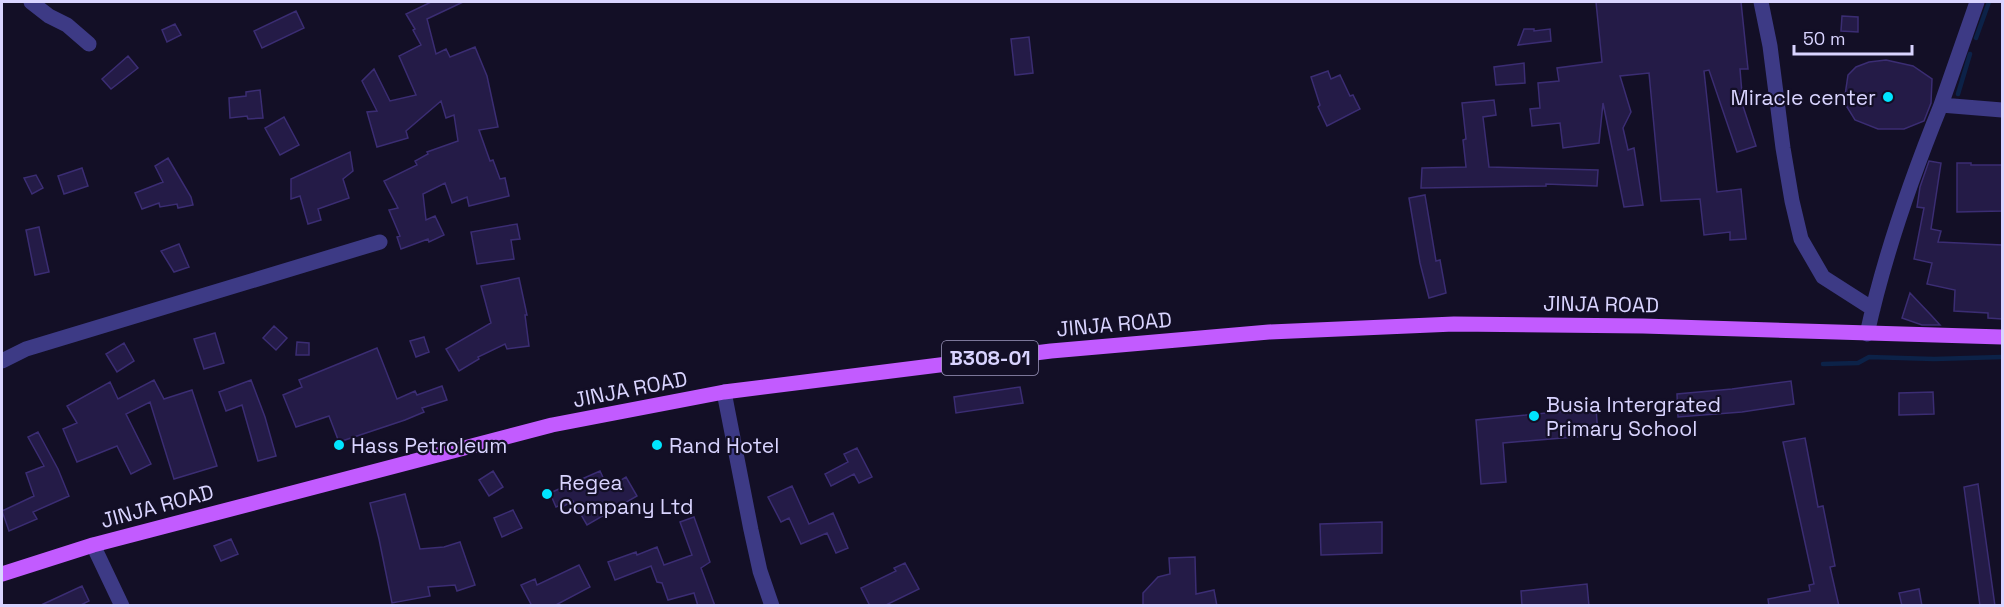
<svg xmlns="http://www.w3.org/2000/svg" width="2004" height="607" font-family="'Space Grotesk',sans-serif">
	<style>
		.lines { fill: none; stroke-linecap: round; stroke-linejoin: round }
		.stream { stroke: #0c2248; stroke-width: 4.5 }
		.building { fill: #241b47; stroke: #3b2d73; stroke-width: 1.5 }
		.minor { stroke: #3d3a85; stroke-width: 15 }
		.major { stroke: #c25bff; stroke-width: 15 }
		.poi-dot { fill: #00e5ff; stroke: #130f26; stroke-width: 2 }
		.labels { text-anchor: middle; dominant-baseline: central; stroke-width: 4.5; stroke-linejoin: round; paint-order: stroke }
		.shield { fill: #130f26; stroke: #9e99be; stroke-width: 1.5 }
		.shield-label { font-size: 20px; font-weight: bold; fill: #d9d4ff }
		.poi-label { font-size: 21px; fill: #d9d4ff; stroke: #130f26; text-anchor: start }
		.street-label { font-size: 21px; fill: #d9d4ff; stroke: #130f26 }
	</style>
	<rect width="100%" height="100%" fill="#130f26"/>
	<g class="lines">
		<path class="stream" d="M1976,38L1989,2
			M1958,94L1970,54
			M1823,364L1858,363L1869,357L1934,359L2002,357"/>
	</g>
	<path class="building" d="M431,2H463L427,19L436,54L446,49L450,57L475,47L487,76L498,127L479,130L490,161L493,160L500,179L505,178L509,196L469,206L467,197L452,203L445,183L423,194L426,220L435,216L444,235L429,242L428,239L401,249L397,237L400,236L389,210L398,208L384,181L417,165L415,161L428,154L427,152L458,141L454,115L446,118L441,101L406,131L408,138L377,147L367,112L377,111L362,81L374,69L390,101L416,95L399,56L421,45L413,30L415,29L406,14Z
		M1596,2H1741L1748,69H1740L1742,94H1739L1756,146L1737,152L1709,70L1704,71L1717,192L1741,189L1746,239L1730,240V232L1704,235L1700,199L1661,201L1649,73L1620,76L1631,112L1623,128L1628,150L1634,148L1643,205L1624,207L1603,103L1599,143L1563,148L1560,123L1532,126L1530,109L1540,108L1538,83L1559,81L1557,68L1602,62Z
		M296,11L304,28L262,48L254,31Z
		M1842,16L1858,17V32L1841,31Z
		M175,24L181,35L167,42L162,30Z
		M1524,29H1534V31L1550,29L1551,41L1518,45Z
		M1029,37L1033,73L1015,75L1011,39Z
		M128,56L138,68L111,89L102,79Z
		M1886,60L1913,66L1932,79L1931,103L1924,121L1904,129H1878L1855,120L1844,102L1848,75L1856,67L1869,62Z
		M1524,63L1525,83L1496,85L1494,67Z
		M1328,71L1331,79L1340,75L1350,96L1353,95L1360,109L1327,126L1318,107L1320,105L1311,77Z
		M260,90L263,118L248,119L247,116L230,118L229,98L246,96V92Z
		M1494,100L1496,115L1483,117L1489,167L1598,170L1597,186L1546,184V186L1421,188L1422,168L1466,167L1463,140L1466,139L1462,103Z
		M284,117L299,145L280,155L265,128Z
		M350,152L353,171L343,179L349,198L318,209L321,220L308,224L300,196L291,199V179Z
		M168,158L191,197L193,205L178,208L177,204L160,207L159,203L142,209L135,193L163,182L155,166Z
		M1929,161L1941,163L1931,229L1941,231L1938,242L2002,245V319L1988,318V313L1954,311L1955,290L1927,284L1932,263L1914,259L1924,208L1917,207L1920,187Z
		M1957,163H1971V165H2002V211L1957,212Z
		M82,168L88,186L64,194L58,176Z
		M36,175L43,188L32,194L24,178Z
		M1425,195L1436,261L1440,260L1446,293L1429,298L1420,263L1409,198Z
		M517,224L520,239L511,240L514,259L477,264L471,232Z
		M39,227L49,272L35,275L26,230Z
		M179,244L189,267L174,272L161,251Z
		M519,278L527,315H525L529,346L507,349L505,344L478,357L479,359L459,371L446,349L491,323L481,286Z
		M1910,293L1930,314L1940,325H1922L1902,318Z
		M274,326L287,338L276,350L263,338Z
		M215,333L224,363L204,369L194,339Z
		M424,337L429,352L416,357L410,341Z
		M297,342L309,343V355H296Z
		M124,343L134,361L117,372L106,354Z
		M377,348L397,399L415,391L417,395L442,386L447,400L422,408L424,412L405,420L339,442L329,416L296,427L283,395L302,387L299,380Z
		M154,380L164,399L192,390L217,466L174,479L150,402L126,414L151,464L131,474L117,446L77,462L63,429L77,423L67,406L110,382L118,399Z
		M251,380L265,417L276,456L258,461L242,405L226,411L219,392Z
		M1791,381L1794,404L1742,412L1678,417L1677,394L1732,389Z
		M1020,387L1023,403L956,413L954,397Z
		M1933,392L1934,414L1899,415V393Z
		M1596,408L1598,435L1503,443L1506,482L1481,484L1476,420Z
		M38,432L58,469L69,496L33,512L37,519L9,531L2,511L34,496L26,473L44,466L28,437Z
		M1805,438L1818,507L1823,506L1835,566L1830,567L1839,606H1769L1768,599L1810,591L1809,585L1814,584L1783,442Z
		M857,448L872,477L859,483L854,474L831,486L825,474L848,462L844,454Z
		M493,471L503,487L489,496L479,480Z
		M600,471L608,488L626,477L637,496L587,525L573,501L564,506L563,504L556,507L550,493Z
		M1978,484L1995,606H1980L1964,487Z
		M792,486L809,524L833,513L848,548L836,553L827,533L801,544L789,518L781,522L768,497Z
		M405,494L420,549L444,547L460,542L475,585L457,591L455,585L428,587L430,596L392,603L379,539L370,503Z
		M513,510L522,528L502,537L494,518Z
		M694,517L710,562L701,568L715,606H698L694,593L668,600L662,583L657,582L651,566L615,580L608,562L636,552L637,555L657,547L664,565L692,555L680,522Z
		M1382,522V553L1321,555L1320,524Z
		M231,539L238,554L221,561L214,546Z
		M1195,557L1196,594L1214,590L1217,606H1143V593L1158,577L1170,574L1169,558Z
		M905,563L919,589L884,606H870L861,588L896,571L894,568Z
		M579,565L590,587L554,606H532L521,585L535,579L537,585Z
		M1587,584L1589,606H1522L1521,591Z
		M82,586L89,601L79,606H39Z
		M1919,589L1922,606H1902L1899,593Z"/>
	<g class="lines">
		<path class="minor" d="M31,2L49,16L67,25L89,44
			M1761,2L1770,46L1783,148L1792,201L1801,239L1823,277L1873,309
			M1941,105L1977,2
			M1867,334C1884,256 1911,179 1941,105L2002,110
			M2,361L26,349L380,242
			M724,392L751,530L760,571L772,606
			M93,545L122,606"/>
		<path class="major" d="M2,574L93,545L552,425L724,392L1051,351L1269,332L1454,324L1643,326L2002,337"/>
	</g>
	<g class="poi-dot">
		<circle cx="1888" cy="97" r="6"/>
		<circle cx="1534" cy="416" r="6"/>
		<circle cx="339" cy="445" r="6"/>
		<circle cx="657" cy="445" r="6"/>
		<circle cx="547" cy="494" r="6"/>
	</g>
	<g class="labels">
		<rect class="shield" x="942" y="341" width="96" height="34" rx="4.5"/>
		<g class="shield-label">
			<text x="990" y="358">B308-01</text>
		</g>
		<g class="poi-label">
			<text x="1876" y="97" text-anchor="end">Miracle center</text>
			<text x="1546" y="404">Busia Intergrated<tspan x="1546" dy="24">Primary School</tspan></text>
			<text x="351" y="445">Hass Petroleum</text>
			<text x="669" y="445">Rand Hotel</text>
			<text x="559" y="482">Regea<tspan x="559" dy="24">Company Ltd</tspan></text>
		</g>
		<g class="street-label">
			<text transform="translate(1601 304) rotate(1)">JINJA ROAD</text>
			<text transform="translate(1114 324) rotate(-5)">JINJA ROAD</text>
			<text transform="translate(630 389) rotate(-11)">JINJA ROAD</text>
			<text transform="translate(157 506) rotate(-15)">JINJA ROAD</text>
		</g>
	</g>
	<rect width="2004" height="607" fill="none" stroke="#d9d4ff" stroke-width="6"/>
	<path d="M1794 45v9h118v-9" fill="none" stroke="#d9d4ff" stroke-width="3"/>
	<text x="1803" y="45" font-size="18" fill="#d9d4ff" stroke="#130f26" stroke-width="4.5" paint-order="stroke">50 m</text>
</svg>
